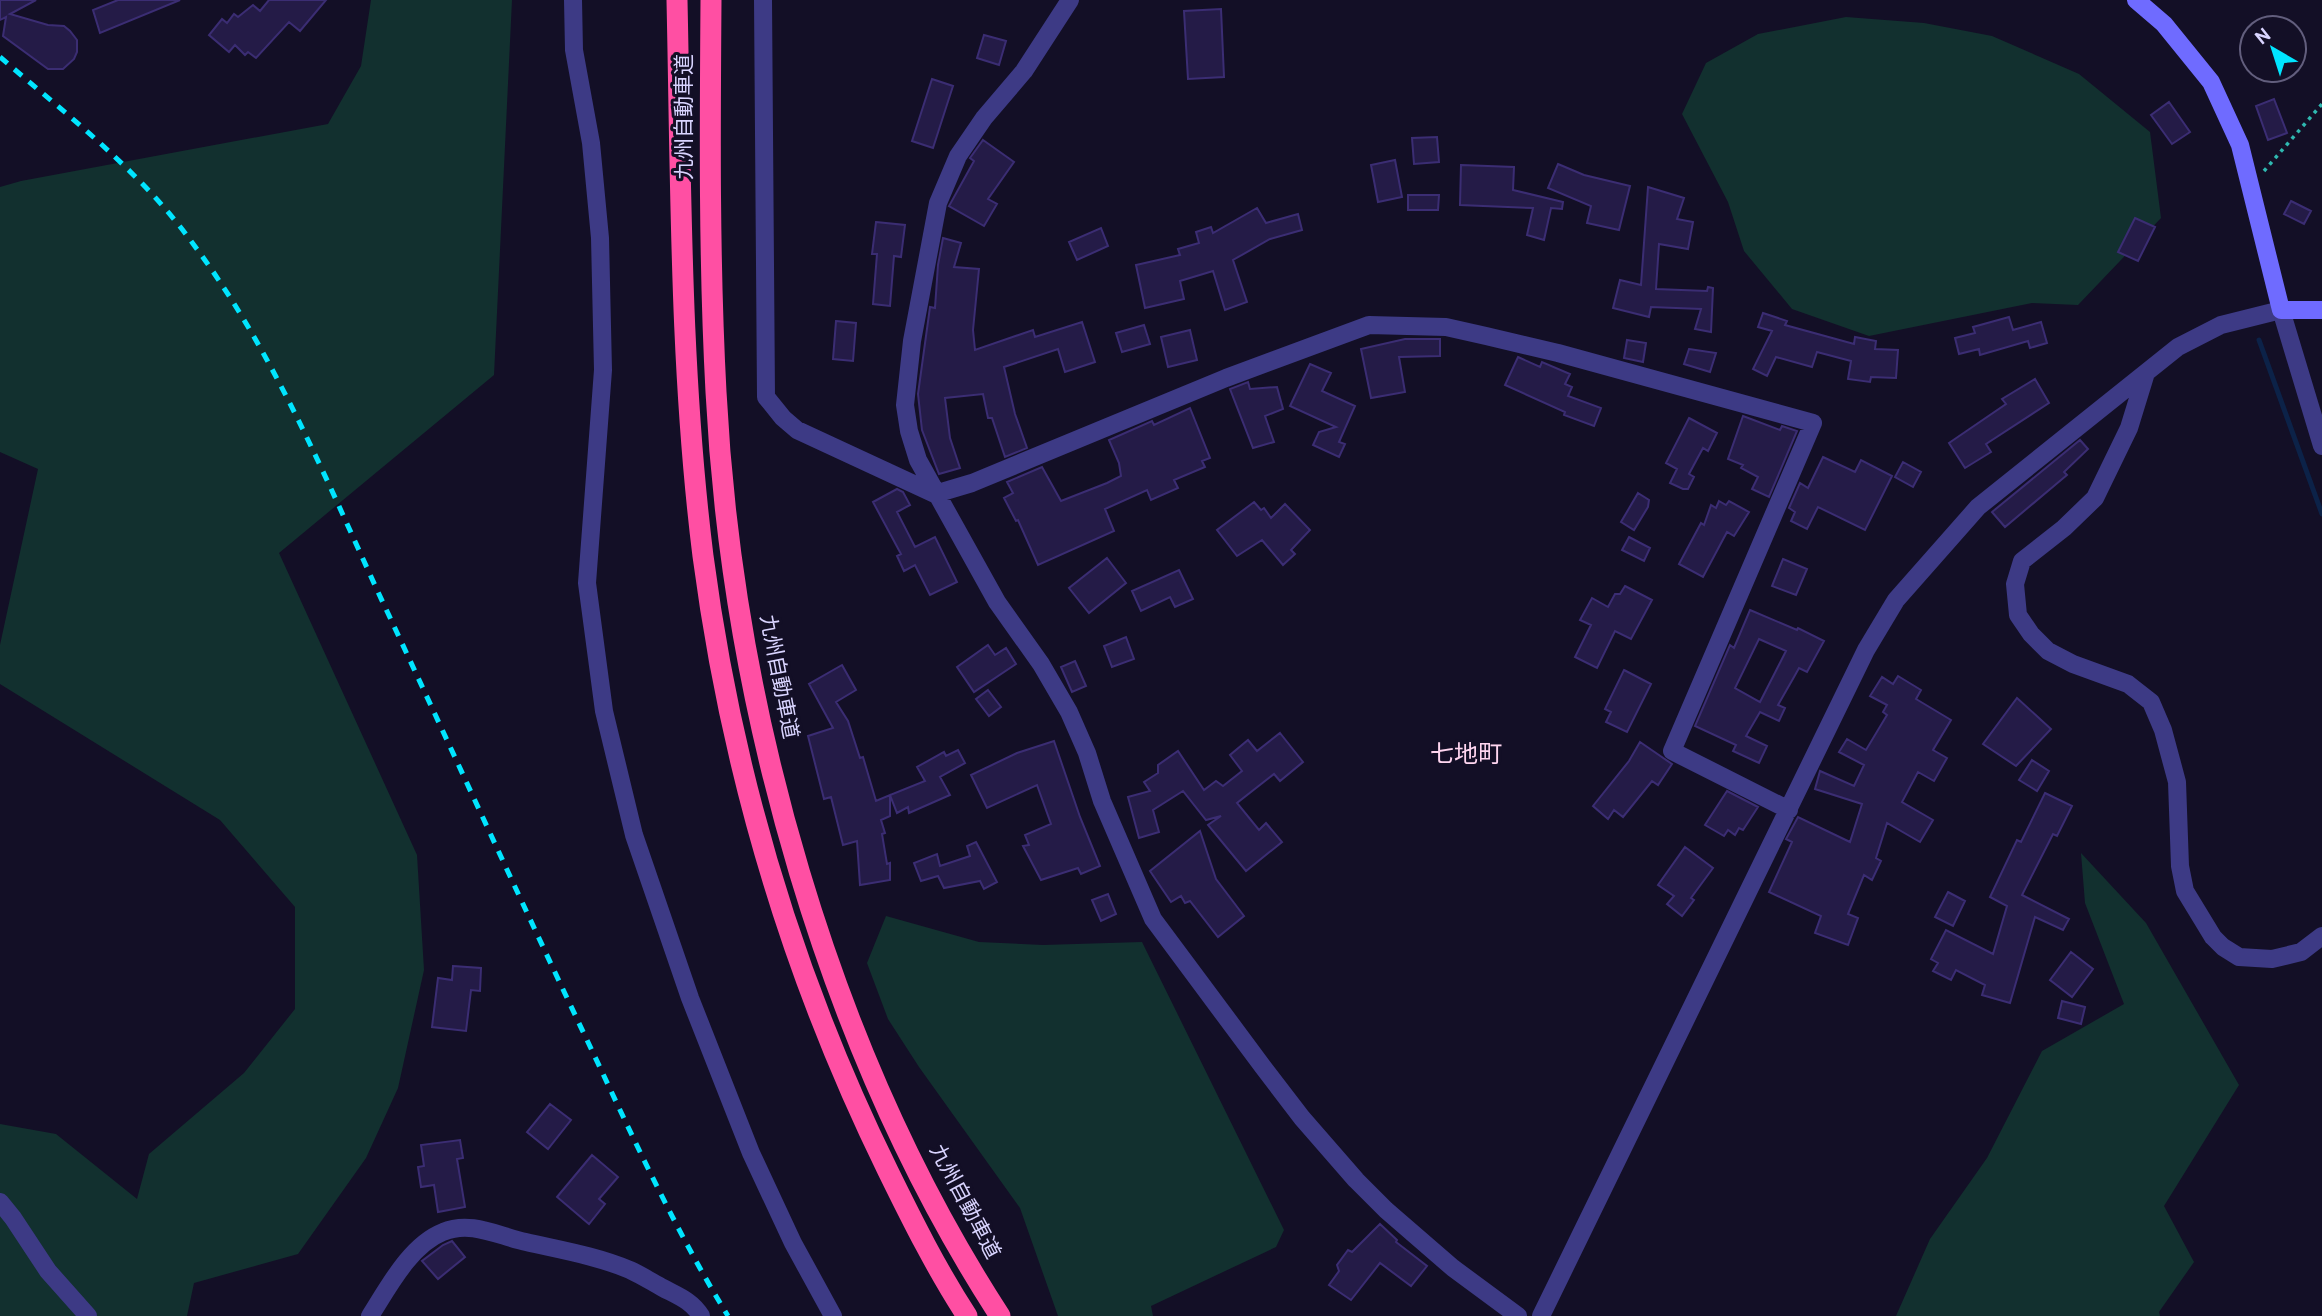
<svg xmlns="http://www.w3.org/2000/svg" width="2322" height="1316" font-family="Overpass,'Noto Sans JP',sans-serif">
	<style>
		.green { fill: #12302f }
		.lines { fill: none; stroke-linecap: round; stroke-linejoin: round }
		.stream { stroke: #0c2248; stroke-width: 5 }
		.building { fill: #241b47; stroke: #3b2d73; stroke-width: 2; fill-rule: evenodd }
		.path { stroke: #2fb8b0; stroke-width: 3.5; stroke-dasharray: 3.5 5; stroke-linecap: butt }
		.minor { stroke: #3d3a85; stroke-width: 18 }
		.tertiary { stroke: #3d3a85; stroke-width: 18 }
		.secondary { stroke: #6f6bff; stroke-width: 18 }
		.motorway { stroke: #ff4fa3; stroke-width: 21 }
		.rail { stroke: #00e5ff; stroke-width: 5; stroke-dasharray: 10 9; stroke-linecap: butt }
		.labels { text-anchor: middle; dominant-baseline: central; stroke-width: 6; stroke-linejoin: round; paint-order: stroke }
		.street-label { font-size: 21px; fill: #d9d4ff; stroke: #130f26 }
		.quarter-label { font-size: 24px; fill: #ffd6f0; stroke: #130f26 }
	</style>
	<rect width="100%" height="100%" fill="#130f26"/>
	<path class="green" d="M371,0H512L494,375L279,553L417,855L424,970L398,1088L366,1158L298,1254L194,1283L187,1316H0V1124L56,1134L137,1199L149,1154L244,1073L295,1009V907L220,820L0,684V645L38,469L0,452V187L21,181L328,124L361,66Z
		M1846,17L1924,23L1992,36L2079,74L2150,132L2161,218L2078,305L2032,303L1869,336L1792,309L1744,251L1728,202L1682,114L1706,63L1758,34Z
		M2081,853L2146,923L2239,1085L2164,1206L2194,1262L2159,1312L2160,1316H1896L1930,1239L1987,1158L2042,1051L2124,1004L2085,903Z
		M886,916L979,942L1043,945L1142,942L1284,1230L1276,1247L1151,1306L1153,1316H1058L1020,1208L919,1067L888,1019L867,963Z"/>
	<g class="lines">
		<path class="stream" d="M2259,340L2322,514"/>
	</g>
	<path class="building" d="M0,0H36L10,14L48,25L64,26L70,31L77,40V52L74,59L63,69H48L3,36L6,17L0,20Z
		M118,0H180L100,33L93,10Z
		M269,0H326L300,31L289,22L256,58L248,52L245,55L235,45L229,52L209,35L222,19L227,23L234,14L238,17L253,5L260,11Z
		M1221,9L1224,77L1188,79L1184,11Z
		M984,35L1006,41L999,65L977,58Z
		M932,79L953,86L933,148L912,141Z
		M2274,99L2287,133L2268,140L2256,106Z
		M2169,102L2190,132L2172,144L2151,115Z
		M1437,137L1439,162L1414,164L1412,138Z
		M983,140L1014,162L988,199L997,204L984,226L949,206L974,161L970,158Z
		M1395,160L1402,197L1378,202L1371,165Z
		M1558,164L1584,175L1630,186L1619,230L1587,223L1591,206L1548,188Z
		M1461,165L1514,167L1513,190L1563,202L1562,209L1551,208L1544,240L1527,235L1533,208L1460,205Z
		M1648,187L1684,198L1677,219L1693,222L1688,249L1659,244L1656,289L1707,291L1708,287L1713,288L1711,332L1695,329L1701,309L1651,307L1649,317L1613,308L1620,280L1641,285Z
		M1408,195H1439L1438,210H1408Z
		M2291,201L2311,211L2304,224L2284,214Z
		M1257,208L1266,223L1298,214L1302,230L1270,239L1233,260L1247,302L1225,310L1213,271L1180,281L1184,299L1145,308L1136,265L1180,255L1178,249L1199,243L1196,232L1211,227L1213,233Z
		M2135,218L2155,227L2138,261L2118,252Z
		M876,222L905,225L901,257L894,256L890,306L873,304L877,254H872Z
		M1101,228L1108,246L1077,260L1069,242Z
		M943,238L961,243L954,267L979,269L973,330L975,350L1033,330L1035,337L1082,322L1095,362L1065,372L1058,349L1004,367L1015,414L1027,448L1005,457L992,418H988L983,394L945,398L950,438L960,468L939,474L922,430L918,394L930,307L935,308L938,265Z
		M1763,313L1787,321L1785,325L1854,344L1855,337L1876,341L1875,349L1898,350L1896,378L1871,377L1870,382L1848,379L1851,361L1817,352L1812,367L1776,357L1767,376L1753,369L1772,331L1758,327Z
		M2009,317L2013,330L2041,322L2047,343L2030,348L2028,341L1980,355L1979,349L1959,354L1955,338L1975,333L1973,327Z
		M836,321L856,323L853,361L833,359Z
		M1144,325L1150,344L1122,352L1116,333Z
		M1190,330L1197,360L1168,367L1161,337Z
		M1405,339H1440V356L1399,357L1405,392L1371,398L1361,349Z
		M1627,340L1646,343L1643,362L1624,358Z
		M1689,349L1716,353L1710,372L1684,364Z
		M1518,357L1540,367L1542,362L1570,374L1565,384L1572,387L1568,396L1601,408L1594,426L1564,415L1565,412L1505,385Z
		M1310,364L1331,373L1322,391L1355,406L1339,442L1345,444L1339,457L1313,445L1319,432L1336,427L1290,406Z
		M2035,379L2049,403L1986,444L1991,452L1965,468L1949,443L2006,404L2002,399Z
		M1248,382L1250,389L1277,387L1283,409L1265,416L1274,442L1253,448L1230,389Z
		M1190,408L1210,458L1202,461L1205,467L1174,480L1178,488L1151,500L1147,490L1105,509L1114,531L1038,565L1018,520L1016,521L1004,498L1013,493L1007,482L1042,467L1061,501L1107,483L1121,476L1119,463L1109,440L1152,421L1154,425Z
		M1743,416L1780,430L1782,426L1797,431L1769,497L1752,489L1758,477L1741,468L1743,465L1728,459Z
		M1689,418L1717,433L1708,451L1703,448L1689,474L1694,477L1688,489H1683L1670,483L1677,469L1666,463Z
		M2080,440L2088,449L2064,472L2067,475L2005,527L1992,512Z
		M1823,457L1855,472L1861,460L1892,476L1865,530L1818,507L1807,529L1791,521L1795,512L1789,508L1800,483L1808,488Z
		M1903,462L1921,472L1913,487L1895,477Z
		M897,489L903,492L910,505L897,512L915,547L935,537L957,582L930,595L915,565L904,571L897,556L901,554L873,502Z
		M1638,493L1649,500L1648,507L1634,530L1621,522Z
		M1719,501L1726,505L1729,501L1749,512L1734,536L1727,532L1703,577L1679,564L1701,523L1704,525L1711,505L1716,508Z
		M1254,502L1261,510L1264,508L1271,518L1285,504L1310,530L1291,550L1295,554L1283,565L1262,540L1237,556L1217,530Z
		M1629,537L1650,548L1644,561L1622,550Z
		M1107,558L1126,583L1089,613L1069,588Z
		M1783,559L1807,569L1796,595L1772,586Z
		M1179,570L1193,599L1175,607L1170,597L1141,611L1132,591Z
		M1625,586L1652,600L1631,639L1615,631L1597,668L1575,657L1591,625L1580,620L1592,598L1608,607L1615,594H1620Z
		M1750,610L1797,630L1798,628L1824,641L1807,672L1799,668L1794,677L1778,705L1785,708L1779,721L1760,712L1746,736L1767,746L1759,763L1733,751L1736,745L1695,726L1730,645L1734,648ZM1759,639L1786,651L1760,702L1735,688Z
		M1126,637L1134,659L1112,667L1104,646Z
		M988,645L995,655L1006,648L1016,664L974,692L957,667Z
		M1075,661L1086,686L1072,692L1061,667Z
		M842,665L856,690L836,702L848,721L860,758L863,757L876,801L890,795V816L881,820L885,833L882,834L887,864L890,863V880L860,885L857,841L843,845L831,797L824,799L808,736L833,728L809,684Z
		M1624,670L1651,684L1627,732L1606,722L1611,712L1605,709Z
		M1898,676L1921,690L1916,699L1951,720L1933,750L1947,758L1934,781L1918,772L1902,802L1933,820L1920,842L1887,823L1876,858L1881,861L1872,880L1864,875L1848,914L1858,918L1848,945L1815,933L1821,916L1769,892L1792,842L1786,839L1798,817L1850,842L1862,804L1815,789L1820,771L1854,786L1864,765L1839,752L1847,739L1866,750L1887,715L1883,712L1887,705L1870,696L1882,677L1893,684Z
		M988,690L1001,707L989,716L976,699Z
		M2017,698L2051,729L2016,766L1983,744Z
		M1280,733L1303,762L1280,781L1274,774L1237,803L1259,830L1266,823L1282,842L1246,871L1208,825L1221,816L1206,820L1183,791L1153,810L1159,832L1139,838L1128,797L1150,791L1144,782L1158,773V765L1178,751L1204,790L1216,781L1223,786L1242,771L1230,755L1248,740L1257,751Z
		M1054,741L1080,817L1100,866L1081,874L1078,868L1041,880L1023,846L1029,845L1025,835L1051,824L1037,785L987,808L971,775L1017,753Z
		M1640,742L1672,764L1658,785L1652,781L1623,817L1614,810L1608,819L1593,806L1629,761Z
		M958,750L965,763L940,777L950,795L909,813L908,807L897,813L890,795L925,781L917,767L944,752L946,756Z
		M2032,760L2049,771L2037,791L2019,780Z
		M1727,791L1758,807L1743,830L1739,828L1735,835L1728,830L1724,836L1705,825Z
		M2045,793L2072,806L2057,836L2053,834L2022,895L2069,919L2063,930L2035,917L2010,1003L1982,995L1985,985L1956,970L1951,980L1933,971L1938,963L1931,959L1946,930L1993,954L2007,906L1990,897L2017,840L2021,842Z
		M1200,831L1216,879L1244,916L1218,937L1190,901L1185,903L1181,896L1171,902L1150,871Z
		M976,842L997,882L984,889L980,881L944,888L938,876L921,881L914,863L937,854L940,866L970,856L967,846Z
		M1685,847L1713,868L1691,898L1694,900L1682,916L1667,904L1674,896L1658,885Z
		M1948,892L1965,901L1953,926L1935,917Z
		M1108,894L1116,914L1101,921L1092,900Z
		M2071,952L2093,969L2072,997L2050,980Z
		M453,966L481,968L480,991L471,990L466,1031L432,1027L438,978L452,980Z
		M2062,1001L2085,1007L2081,1024L2058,1018Z
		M550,1104L571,1120L548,1149L527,1132Z
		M460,1140L463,1158L457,1159L465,1207L438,1212L434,1185L421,1187L418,1167L424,1166L421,1145Z
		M592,1155L618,1177L599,1199L605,1204L589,1224L557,1197Z
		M1380,1224L1397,1240L1396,1242L1427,1266L1411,1286L1380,1263L1351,1300L1329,1285L1339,1271L1337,1265L1348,1250L1352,1252Z
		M452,1241L465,1257L438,1279L422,1261L443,1245Z"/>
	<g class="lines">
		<path class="path" d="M2264,171L2322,104"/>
		<path class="minor" d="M573,0L574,50L591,143L600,238L603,370L587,583L604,711L634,835L690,998L751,1153L793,1243L833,1316
			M763,0L766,397L783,418L797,430L935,494L972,483L1226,378L1369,325L1446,327L1486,336L1558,353L1813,423L1672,751L1789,810
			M1070,0L1024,71L984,118L958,156L938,203L912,341L905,405L909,431L918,460L997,602L1041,664L1069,712L1087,753L1102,801L1153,919L1263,1067L1302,1118L1356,1180L1386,1210L1453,1268L1518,1316
			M2145,376L2129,428L2095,498L2064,528L2022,561L2015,584L2018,615L2031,634L2048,651L2073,664L2128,684L2151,702L2163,730L2177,782L2180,866L2185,891L2213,937L2223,947L2239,957L2272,959L2301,952L2322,936
			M0,1202L13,1218L48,1271L88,1316
			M370,1316C388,1288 410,1245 443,1232C471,1220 498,1236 526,1242C561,1250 597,1256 630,1270C641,1275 652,1282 663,1288C678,1296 692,1301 701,1316
			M1541,1316L1866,650L1896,600L1978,507L2178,347L2221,325L2281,310"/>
		<path class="tertiary" d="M2281,310L2322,446"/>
		<path class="secondary" d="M2136,0L2164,24L2211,82L2240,145L2281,310H2322"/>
		<path class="motorway" d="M677,0C681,185 680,372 703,556C731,769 793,978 888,1171C912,1220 937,1270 967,1316
			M711,0C710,131 709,261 716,392C732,706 828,1051 1000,1316"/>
		<path class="rail" d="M0,57C66,114 139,170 191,241C271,347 323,472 378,592C448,741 516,891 587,1040C631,1133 674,1228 728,1316"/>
	</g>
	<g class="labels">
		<g class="street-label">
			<text transform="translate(685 117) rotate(-90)">九州自動車道</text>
			<text transform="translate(778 677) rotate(79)">九州自動車道</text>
			<text transform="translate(964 1202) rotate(62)">九州自動車道</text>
		</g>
		<g class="quarter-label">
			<text x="1466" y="756">七地町</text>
		</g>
	</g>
	<g transform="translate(2273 49) rotate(321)"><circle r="33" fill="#130f26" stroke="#625e7d" stroke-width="2"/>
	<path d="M0-5L12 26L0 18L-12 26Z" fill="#00e5ff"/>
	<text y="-10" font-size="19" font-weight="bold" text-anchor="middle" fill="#d9d4ff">N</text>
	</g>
</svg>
